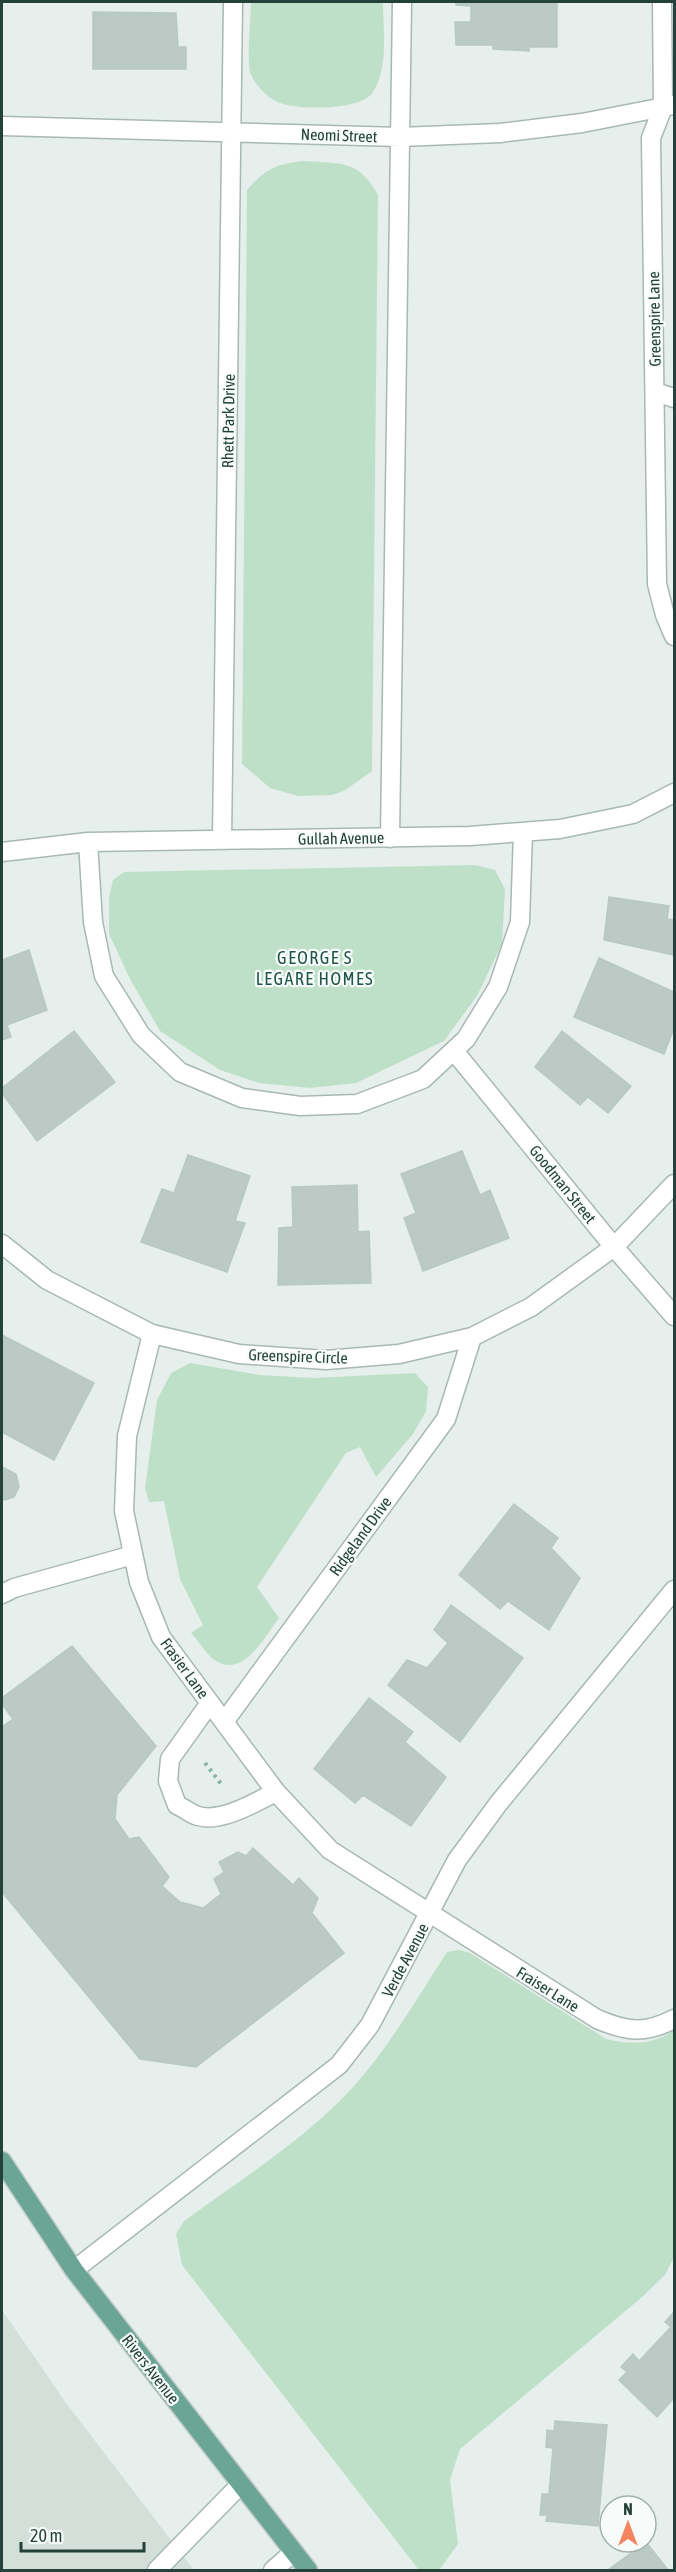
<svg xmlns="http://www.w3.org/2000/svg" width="676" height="2572" font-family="'Asap Condensed',sans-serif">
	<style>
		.built { fill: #d4dfda }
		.green { fill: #bfe0c8 }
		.building { fill: #bbcac4; stroke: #b8c9c2; stroke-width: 1.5 }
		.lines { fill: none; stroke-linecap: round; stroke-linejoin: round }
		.service-casing { stroke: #a8b8b2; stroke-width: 21 }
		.minor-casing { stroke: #a8b8b2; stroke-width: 21 }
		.primary-casing { stroke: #c2cac8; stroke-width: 21 }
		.path { stroke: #86b3a5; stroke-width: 4; stroke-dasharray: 3 4.5; stroke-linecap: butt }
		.service { stroke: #fff; stroke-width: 18 }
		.minor { stroke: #fff; stroke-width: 18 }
		.primary { stroke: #6aa596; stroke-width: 18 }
		.labels { text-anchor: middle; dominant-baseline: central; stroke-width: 4.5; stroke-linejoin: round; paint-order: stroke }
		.street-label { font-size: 16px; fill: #24423a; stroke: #f7fbf9 }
		.neighbourhood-label { font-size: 18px; letter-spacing: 1.5px; fill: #1f5548; stroke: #f7fbf9 }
	</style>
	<rect width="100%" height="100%" fill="#e6efeb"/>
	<path class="built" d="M2,2310L66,2403L194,2570H2Z"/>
	<path class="green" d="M251,2H383C383,30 389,67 373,92C361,111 299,110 280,103C269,99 256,86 251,75C246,65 251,16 251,2Z
		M304,161C342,164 358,159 378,195L372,771L344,791L332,795L298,796L270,788L242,764L247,190C266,169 275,164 304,161Z
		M475,865L495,870L505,889L502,944L477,996L444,1041L356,1083L310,1088L259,1083L220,1070L160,1031L131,981L109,934V898L113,880L124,872Z
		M190,1363L260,1375L313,1378L415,1373L428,1387L426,1411L413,1434L376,1477L360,1447L346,1453L257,1587L279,1618C265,1636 244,1678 216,1661C207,1656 199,1641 191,1633L203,1625L180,1579L164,1501L149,1502L145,1488L157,1400L171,1373Z
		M459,1950L470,1953L606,2039C631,2045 653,2045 674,2030V2257L665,2275L641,2298L460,2449L450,2480L458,2544L440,2569L419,2570L182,2265L176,2234L184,2221C241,2179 305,2140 353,2087C390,2046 417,1998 447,1952Z"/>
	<path class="building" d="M456,2H557V47H529V51L493,49V45H456L455,22H471V6L456,5Z
		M93,12L176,13L178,47H186V69H93Z
		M609,897L669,906L667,919L674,920V955L604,940Z
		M29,950L47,1010L7,1025L11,1037L2,1040V960Z
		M599,958L674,992V1028L664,1054L574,1017Z
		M74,1031L115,1082L37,1141L2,1093V1088Z
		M562,1031L631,1086L608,1113L588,1097L580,1105L535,1067Z
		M462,1151L480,1195L490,1190L509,1238L423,1271L404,1218L416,1213L401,1174Z
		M188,1155L250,1176L235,1221L245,1223L227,1272L141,1242L162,1189L174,1193Z
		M357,1185L358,1232L369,1231L371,1283L278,1285L279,1228L293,1227L292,1187Z
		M2,1335L94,1383L54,1460L2,1432Z
		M2,1467L16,1474L19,1487L14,1497L5,1500L2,1499Z
		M514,1504L558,1538L551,1548L580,1578L549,1630L508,1601L500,1609L459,1575Z
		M451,1605L523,1658L460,1742L388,1685L407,1660L427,1668L448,1643L434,1630Z
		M72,1646L156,1746L117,1795L115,1819L129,1839L139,1837L169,1877L162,1886L180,1902L203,1908L221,1894L214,1879L224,1872L219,1862L238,1852L246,1856L253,1848L293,1885L299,1878L318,1898L312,1913L344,1953L196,2067L140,2059L2,1892V1727L13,1719L2,1704V1698Z
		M369,1698L413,1732L405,1742L446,1777L411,1826L363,1795L355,1803L314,1769Z
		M674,2312V2398L657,2417L619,2380L627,2372L621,2367L633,2354L639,2361L671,2327L665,2322Z
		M555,2421L607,2425L598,2526L546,2521L547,2515H540L542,2494H549L553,2448L546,2447L547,2430L554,2431Z
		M646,2542L668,2570H608Z"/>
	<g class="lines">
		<defs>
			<path id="service" d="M2,1594L14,1588L133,1555
				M210,1703L170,1759L168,1781L177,1805C184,1808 191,1814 198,1816C221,1823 256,1802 276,1792
				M157,2570L241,2484
				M273,2570L294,2552"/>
			<path id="minor" d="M662,2L663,107L651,138L657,584L665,615L674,636
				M2,126L400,137L500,133L582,123L674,105
				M655,392L674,398
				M390,838L402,2
				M222,840L233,2
				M88,842L93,922L104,976L141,1035L180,1072L242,1098L300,1106L357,1104L423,1079L466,1039L498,987L520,922L523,832
				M2,852L88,842L470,836L560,829L633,814L674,793
				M454,1051L614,1247L674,1316
				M2,1244L47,1280L152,1334L239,1354L326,1360L399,1354L472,1337L531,1307L614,1247L674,1184
				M152,1334L127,1436L124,1511L139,1582L161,1637L276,1792L330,1850L597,2019C627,2032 645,2034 674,2019
				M224,1722L446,1419L472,1337
				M74,2270L339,2065L370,2025L457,1860L498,1804L674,1590"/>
			<path id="primary" d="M2,2161L74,2270L308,2570"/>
		</defs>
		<use href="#service" class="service-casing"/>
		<use href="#minor" class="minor-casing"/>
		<use href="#primary" class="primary-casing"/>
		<path class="path" d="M205,1763L222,1785"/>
		<use href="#service" class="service"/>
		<use href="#minor" class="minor"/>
		<use href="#primary" class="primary"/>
	</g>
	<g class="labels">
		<g class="street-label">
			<text transform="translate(339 135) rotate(2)">Neomi Street</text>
			<text transform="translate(654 319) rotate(-91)">Greenspire Lane</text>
			<text transform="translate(228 421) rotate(-89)">Rhett Park Drive</text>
			<text transform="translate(341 838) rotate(-1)">Gullah Avenue</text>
			<text transform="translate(563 1184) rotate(51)">Goodman Street</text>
			<text transform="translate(298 1356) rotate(2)">Greenspire Circle</text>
			<text transform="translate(360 1536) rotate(-54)">Ridgeland Drive</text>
			<text transform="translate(185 1668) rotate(54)">Frasier Lane</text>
			<text transform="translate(405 1960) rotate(-62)">Verde Avenue</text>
			<text transform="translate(548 1989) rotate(32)">Fraiser Lane</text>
			<text transform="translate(151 2369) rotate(52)">Rivers Avenue</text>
		</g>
		<g class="neighbourhood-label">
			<text x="315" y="957">GEORGE S<tspan x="315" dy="21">LEGARE HOMES</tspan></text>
		</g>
	</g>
	<rect width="676" height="2572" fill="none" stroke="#24423a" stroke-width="6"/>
	<g transform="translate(628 2524)"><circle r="28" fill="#f7fbf9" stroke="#a3b1ad" stroke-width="1.5"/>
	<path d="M0-4.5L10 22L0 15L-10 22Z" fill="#f4845f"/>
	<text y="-9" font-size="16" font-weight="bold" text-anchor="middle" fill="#24423a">N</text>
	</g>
	<path d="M21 2542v9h123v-9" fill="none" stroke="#24423a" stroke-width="3"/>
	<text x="30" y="2542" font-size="18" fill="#24423a" stroke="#f7fbf9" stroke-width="4.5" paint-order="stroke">20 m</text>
</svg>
